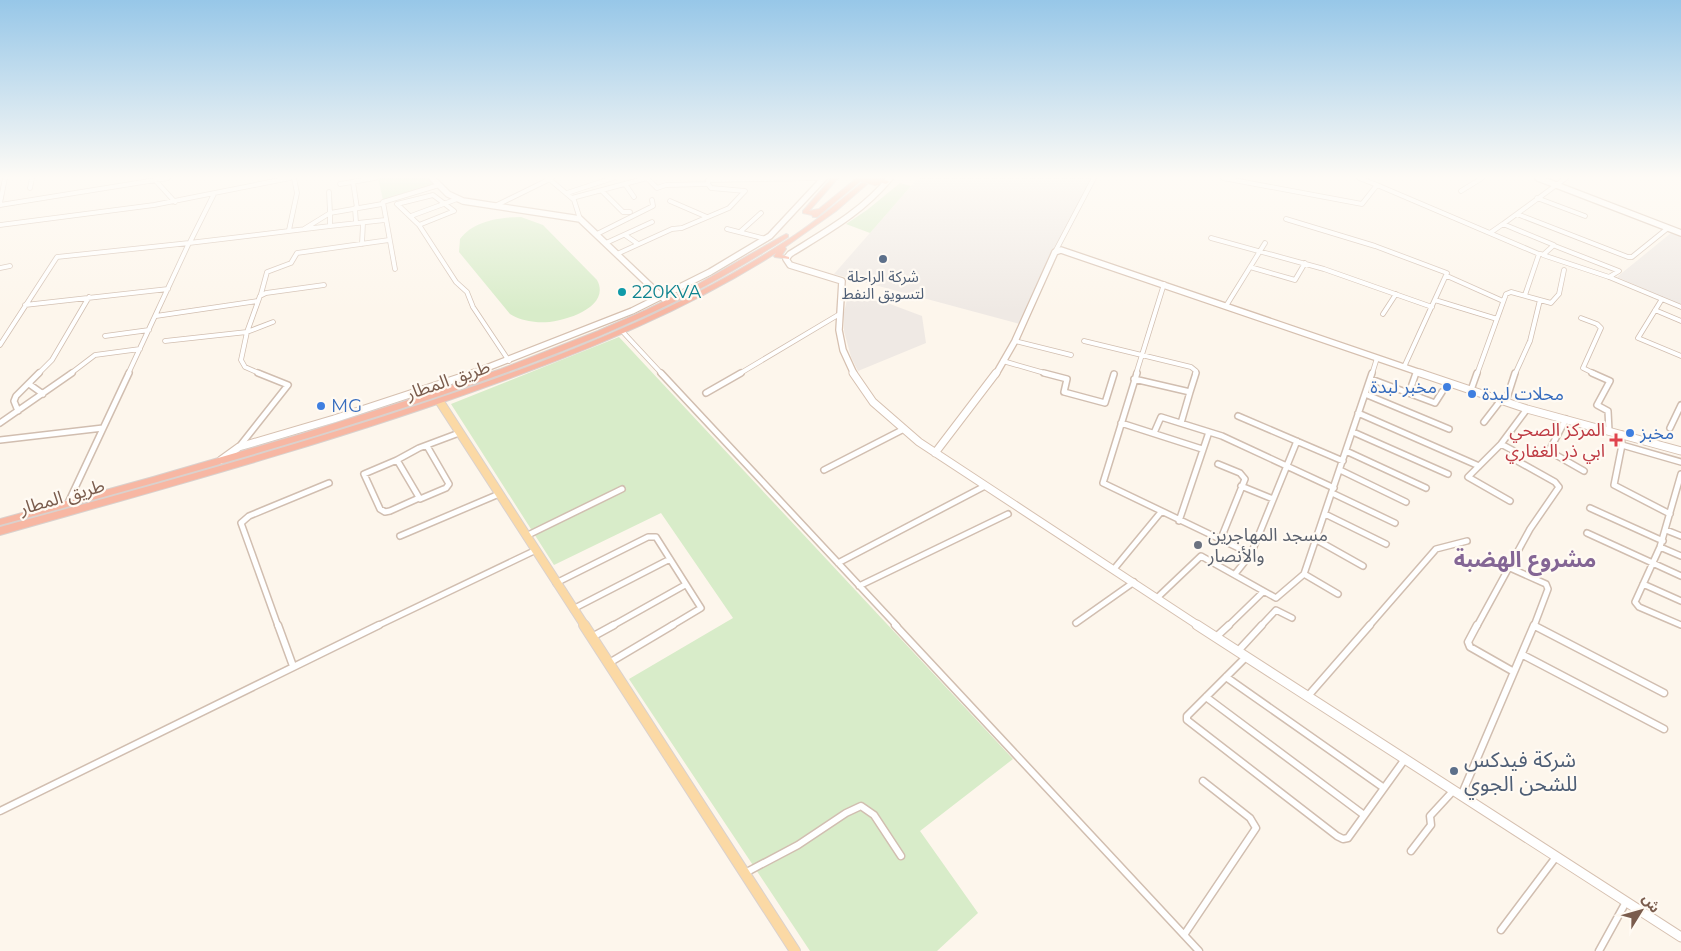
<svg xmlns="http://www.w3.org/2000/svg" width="1681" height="951" font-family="Montserrat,'Noto Sans Arabic',sans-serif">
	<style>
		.industrial { fill: #efe9e4 }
		.green { fill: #d8ecc9 }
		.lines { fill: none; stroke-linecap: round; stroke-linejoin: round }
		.street-far2-casing { stroke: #d1beb0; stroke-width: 5.5 }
		.street-far1-casing { stroke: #d1beb0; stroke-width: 8 }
		.street-casing { stroke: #d1beb0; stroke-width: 9 }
		.secondary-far2-casing { stroke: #d6c0b0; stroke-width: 8 }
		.secondary-far1-casing { stroke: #d6c0b0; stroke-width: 9 }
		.secondary-casing { stroke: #d6c0b0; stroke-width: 11 }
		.primary-far1-casing { stroke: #dad1cd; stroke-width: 10 }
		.primary-casing { stroke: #dad1cd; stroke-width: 12 }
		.highway-casing { stroke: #dad1cd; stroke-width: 2 }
		.street-far2 { stroke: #fff; stroke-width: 4 }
		.street-far1 { stroke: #fff; stroke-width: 5 }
		.street { stroke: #fff; stroke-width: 6 }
		.secondary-far2 { stroke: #fff; stroke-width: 5.5 }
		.secondary-far1 { stroke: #fff; stroke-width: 7 }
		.secondary { stroke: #fff; stroke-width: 9 }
		.primary-far1 { stroke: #fbd9a5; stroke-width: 8 }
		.primary { stroke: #fbd9a5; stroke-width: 10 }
		.highway { fill: #f7b7a3; fill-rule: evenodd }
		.highway-bridge-casing { stroke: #dad1cd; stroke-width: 9; stroke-linecap: butt }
		.highway-bridge { stroke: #f7b7a3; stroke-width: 7 }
		.service-dot { fill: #5c6f8a; stroke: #fffaf3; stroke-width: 2 }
		.culture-dot { fill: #0f9aa8; stroke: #fffaf3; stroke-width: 2 }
		.shop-dot { fill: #3f7fe0; stroke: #fffaf3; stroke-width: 2 }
		.health-dot { fill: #e0444e; stroke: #fffaf3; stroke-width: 2 }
		.worship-dot { fill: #6b7280; stroke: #fffaf3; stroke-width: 2 }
		.labels { text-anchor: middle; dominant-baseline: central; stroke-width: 4.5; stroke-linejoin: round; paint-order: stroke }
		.far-service-label { font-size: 15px; fill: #4e5e75; stroke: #fffaf3 }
		.culture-label { font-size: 18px; fill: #0d838f; stroke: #fffaf3; text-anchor: start }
		.street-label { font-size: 18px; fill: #7a5c4d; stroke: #fffaf3 }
		.shop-label { font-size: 18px; fill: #366cbe; stroke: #fffaf3; text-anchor: start }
		.health-label { font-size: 18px; fill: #be3a42; stroke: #fffaf3; text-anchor: end }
		.worship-label { font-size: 18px; fill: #5b616d; stroke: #fffaf3; text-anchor: start }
		.near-service-label { font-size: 21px; fill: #4e5e75; stroke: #fffaf3; text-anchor: start }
		.district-label { font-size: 22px; font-weight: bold; fill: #846695; stroke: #fffaf3 }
	</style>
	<rect width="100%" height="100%" fill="#fdf6ec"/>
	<path class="industrial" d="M918,178H1092L1020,324L834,274Z
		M1671,233L1681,237V305L1617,277Z
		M848,295L890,304L922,316L926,343L858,371L851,357L844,331V313Z"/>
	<path class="green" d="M378,178H427L435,186L383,200Z
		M900,183L911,186L870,233L846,224L867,210Z
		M521,217L543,225L597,280C613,309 556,325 536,322C526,321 518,319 510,314L459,252L460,239C473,221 500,217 521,217Z
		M619,337L1013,759L920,831L978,913L937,951H810L629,679L733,618L661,513L554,565L451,404Z"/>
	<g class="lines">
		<defs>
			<path id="street-far2" d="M548,178L574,200L580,219
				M647,178L657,188L666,185L708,184
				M1223,178L1362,204L1377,185L1539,254
				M1359,178L1377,185
				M1566,178L1503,224L1554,245L1543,255L1609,277L1681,307
				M155,180L175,202
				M708,180L823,178
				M353,182L357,208
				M340,184L375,178
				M625,184L634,197
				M30,188L32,178
				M602,191L623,212H630
				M1461,191L1482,178
				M567,193L613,178
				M433,195L454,211L419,225L397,204Z
				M572,198L647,178
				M1537,198L1585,216
				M670,201L707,217
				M0,203L5,178
				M382,204L330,213V226L385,220
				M0,205L168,178
				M495,206L552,178
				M355,208L356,223
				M1517,214L1628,257H1632L1668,228
				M411,216L457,199
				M1286,219L1375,246L1447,273L1404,367
				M0,225L154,205L290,178
				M419,225L456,282L467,292L473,307L509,361
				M304,229L330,213L329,192
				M727,229L766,239
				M289,230L297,193L294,178
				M741,231L761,213
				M1490,233L1503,224
				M597,234L653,206L652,200
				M625,235L638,244
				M1211,238L1324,269L1432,307
				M190,242L214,194
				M189,243L330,226
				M606,243L652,222
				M362,244L363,223
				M1555,246L1619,271L1609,277
				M1055,252L1094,178
				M617,254L672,229L682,228L729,208L745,191L711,188L708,184L709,178
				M1250,267L1295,280L1305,263
				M0,268L10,266
				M395,269L383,202L439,185
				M1447,276L1503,301
				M261,294L267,272L291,263L297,253L389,240
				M1525,295L1539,254H1541
				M1662,299L1638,338L1681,356
				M1435,300L1497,319
				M25,305L168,289
				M1226,306L1265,243
				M1655,310L1681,321
				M1383,314L1396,294
				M156,316L258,301
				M1581,318L1597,324L1601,328L1583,368L1595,374
				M622,331L662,374
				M105,336L149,330
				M165,341L247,332L273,322
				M1015,341L1071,355
				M1084,341L1191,367L1196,371L1195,374
				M0,345L57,257L189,243L128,374
				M1003,361L1048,374
				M38,374L52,360L89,297
				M70,374L95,355L140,349
				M261,374L245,367L241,360L247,332L260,296L266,293L324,285
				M739,374L838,315
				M1136,374L1164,284
				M1372,374L1377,358
				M1416,374L1417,371
				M1477,374L1506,294L1511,292L1551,303L1559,294L1564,270
				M1515,374L1530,341L1540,300"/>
			<path id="street-far1" d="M661,373L897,626
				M1044,373L1067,379L1064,392L1105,403L1114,374
				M1137,373L1103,483L1251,554
				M1592,373L1610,381L1597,405L1608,411L1609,431
				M1134,379L1190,392L1181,423
				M1371,379L1435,403L1442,392
				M29,384L43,394
				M1471,390L1477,373
				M1190,392L1196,373
				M706,393L741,373
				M1409,393L1416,373
				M1365,394L1449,429
				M1506,401L1515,373
				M18,411L14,401L16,396L39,373
				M1358,413L1479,466
				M1238,416L1343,461
				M1566,419L1549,451L1584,471
				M1484,422L1501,400
				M0,423L72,373
				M1121,423L1202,449
				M1670,428L1681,405
				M1353,432L1448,474
				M1154,433L1161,417L1222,436L1334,488
				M1621,434L1622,445L1614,485L1670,514
				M0,440L103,428
				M1622,445L1681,462
				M427,446L449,484L446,488L420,499L397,460L419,448L459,433
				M239,447L288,385L258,373
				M1346,451L1426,488
				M397,460L364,474L380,509L385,512L390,511L419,498
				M1218,464L1240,473L1245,479L1220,541
				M824,470L902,430
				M1340,470L1406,502
				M1681,474L1660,547L1635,602L1639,607L1681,625
				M1241,486L1273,499
				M1332,493L1395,523
				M1510,501L1468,477L1501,444L1527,409
				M68,503L129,373
				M1590,508L1663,541
				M1325,514L1386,544
				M1179,521L1209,432
				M1666,530L1681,536
				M1587,533L1681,576
				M400,536L499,494
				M526,536L622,489
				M1315,539L1363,566
				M1660,547L1681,556
				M838,563L985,486
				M1508,567L1546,584L1548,589L1534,626
				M1114,569L1161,512
				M1235,574L1251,554L1297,441
				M1304,574L1338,594
				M556,583L648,537H656L701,608L671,626
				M1643,584L1681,601
				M859,586L1008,514
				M1158,597L1201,556L1276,598L1304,574L1372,373
				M573,609L670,559
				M1076,623L1134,582
				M278,626L241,523L249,516L329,483
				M377,626L536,550
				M612,626L685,585
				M1228,626L1263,592
				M1261,626L1276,610L1292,618
				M1369,626L1436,549L1467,541
				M1477,626L1530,529L1559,487L1555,482L1512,458L1514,451L1501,444"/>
			<path id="street" d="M278,625L293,666
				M895,625L1199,951
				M1477,625L1468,642L1470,647L1514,672
				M1535,626L1664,693
				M592,637L614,625
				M1216,637L1229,625
				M1238,651L1262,625
				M1523,655L1664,729
				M1246,657L1187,716V720L1337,836L1343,839L1348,838L1405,759
				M609,663L673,625
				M1226,677L1384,788
				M1308,696L1370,625
				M1206,697L1364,815
				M1461,796L1534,625
				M0,811L379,625
				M1411,851L1431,825L1430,816L1453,791
				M745,873L798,845L846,813L861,806L874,815L901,856
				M1501,930L1556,857
				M1184,935L1256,828L1250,818L1203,781
				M1599,951L1626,902"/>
			<path id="secondary-far2" d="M432,178L448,194L463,201L580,219L664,299
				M1538,178L1681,233
				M471,374L632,311L710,272L770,236L824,178
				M854,374L843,350L839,330L842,281L790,265L786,259L790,254C827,231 862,212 890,178
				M996,374L1015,341L1055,252L1061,250L1424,374"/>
			<path id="secondary-far1" d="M853,373L873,402L919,442L1199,626
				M1420,373L1527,409L1681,451
				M935,453L996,373
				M221,460L239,447L334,419L474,373"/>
			<path id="secondary" d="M1197,625L1681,937"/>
			<path id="primary-far1" d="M440,402L585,626"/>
			<path id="primary" d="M584,625L795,951"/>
			<path id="highway" d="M832,178H838L809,211L819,209L857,178H864L817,217H813L812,215L803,213V211Z
				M868,178H874L836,211L785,247L786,249L782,255L789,257V259L775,257L774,256L776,253C688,309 591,349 494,384C332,443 165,488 0,535V527C143,488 287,449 427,402C553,360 678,312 789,239C817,221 842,199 868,178Z
				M878,178L888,181L889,182L886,184L876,181L875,180Z
				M786,234L788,235V237C744,265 699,291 651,313C563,354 471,386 378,416C253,456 127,491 0,525V519L153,477L301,434L402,402L501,369L598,331L646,310L693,287Z"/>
		</defs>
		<use href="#street-far2" class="street-far2-casing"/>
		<use href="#street-far1" class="street-far1-casing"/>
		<use href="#street" class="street-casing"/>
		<use href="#secondary-far2" class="secondary-far2-casing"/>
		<use href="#secondary-far1" class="secondary-far1-casing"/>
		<use href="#secondary" class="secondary-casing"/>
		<use href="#primary-far1" class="primary-far1-casing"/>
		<use href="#primary" class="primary-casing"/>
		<use href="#highway" class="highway-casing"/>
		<use href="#street-far2" class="street-far2"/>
		<use href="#street-far1" class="street-far1"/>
		<use href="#street" class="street"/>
		<use href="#secondary-far2" class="secondary-far2"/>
		<use href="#secondary-far1" class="secondary-far1"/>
		<use href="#secondary" class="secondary"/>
		<use href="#primary-far1" class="primary-far1"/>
		<use href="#primary" class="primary"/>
		<use href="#highway" class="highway"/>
		<defs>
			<path id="highway-bridge" d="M862,178L877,182"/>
		</defs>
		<use href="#highway-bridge" class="highway-bridge-casing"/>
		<use href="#highway-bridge" class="highway-bridge"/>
	</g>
	<linearGradient id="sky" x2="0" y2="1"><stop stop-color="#97c7e8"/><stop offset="0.57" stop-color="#fefbf6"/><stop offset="1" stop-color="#fefbf6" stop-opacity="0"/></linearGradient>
	<rect width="1681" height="311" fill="url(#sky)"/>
	<g class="service-dot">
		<circle cx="883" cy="259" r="5"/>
		<circle cx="1454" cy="771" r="5"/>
	</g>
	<circle class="culture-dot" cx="622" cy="292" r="5"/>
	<g class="shop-dot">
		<circle cx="1447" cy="387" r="5"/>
		<circle cx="1472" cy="394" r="5"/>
		<circle cx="321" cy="406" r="5"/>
		<circle cx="1630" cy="433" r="5"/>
	</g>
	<path class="health-dot" d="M1613.5 432.5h5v5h5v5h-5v5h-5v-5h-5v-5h5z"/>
	<circle class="worship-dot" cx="1198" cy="545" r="5"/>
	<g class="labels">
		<g class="far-service-label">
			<text x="883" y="276">شركة الراحلة<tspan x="883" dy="17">لتسويق النفط</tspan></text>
		</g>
		<g class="culture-label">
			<text x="632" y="292">220KVA</text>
		</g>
		<g class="street-label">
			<text transform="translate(448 380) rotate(-19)">طريق المطار</text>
			<text transform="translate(62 497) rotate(-16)">طريق المطار</text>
		</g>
		<g class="shop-label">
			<text x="1437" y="387" text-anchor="end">مخبر لبدة</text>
			<text x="1482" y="394">محلات لبدة</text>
			<text x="331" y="406">MG</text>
			<text x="1640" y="433">مخبز</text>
		</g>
		<g class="health-label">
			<text x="1605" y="430">المركز الصحي<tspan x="1605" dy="21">ابي ذر الغفاري</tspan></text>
		</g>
		<g class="worship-label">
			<text x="1208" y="535">مسجد المهاجرين<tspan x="1208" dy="21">والأنصار</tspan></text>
		</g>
		<g class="near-service-label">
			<text x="1464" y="759">شركة فيدكس<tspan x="1464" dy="24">للشحن الجوي</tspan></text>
		</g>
		<g class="district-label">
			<text x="1525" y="559">مشروع الهضبة</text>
		</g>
	</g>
	<g transform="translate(1641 911) rotate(53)" stroke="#fffaf3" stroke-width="4" paint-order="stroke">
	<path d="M0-4L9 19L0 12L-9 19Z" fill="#7a5c4d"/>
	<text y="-8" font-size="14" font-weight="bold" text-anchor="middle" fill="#7a5c4d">ش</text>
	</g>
</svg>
